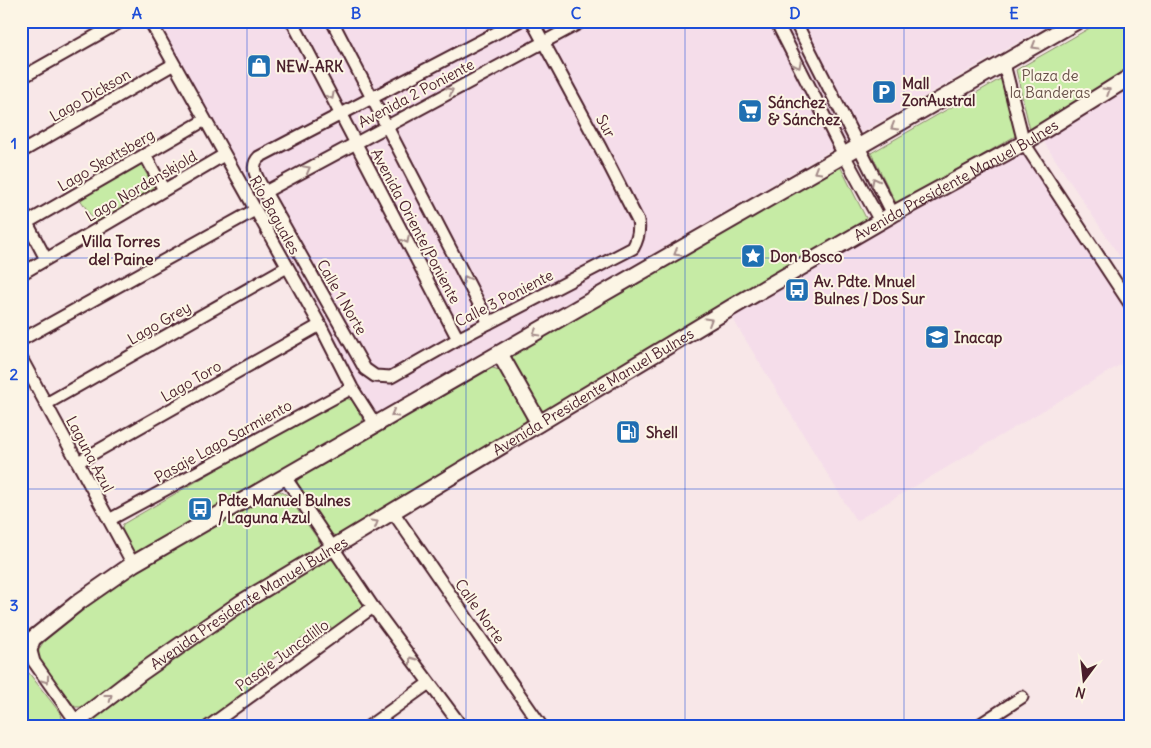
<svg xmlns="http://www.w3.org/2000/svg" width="1151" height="748" font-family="Delius,sans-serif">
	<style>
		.built { fill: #f5ddea }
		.green { fill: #c6eba5; stroke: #888568 }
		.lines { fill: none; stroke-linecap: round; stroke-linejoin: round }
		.minor-casing { stroke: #4a1f2b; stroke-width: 15 }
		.major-casing { stroke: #4a1f2b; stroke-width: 19 }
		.minor { stroke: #fcf5e5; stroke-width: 11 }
		.major { stroke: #fcf5e5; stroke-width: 15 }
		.oneway { stroke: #a38a88 }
		.grid { fill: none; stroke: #1d4ed8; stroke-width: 1; stroke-opacity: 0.55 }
		.labels { text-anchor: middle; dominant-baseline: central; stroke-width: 4; stroke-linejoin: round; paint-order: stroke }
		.poi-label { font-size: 15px; font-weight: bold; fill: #4a1f2b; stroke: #fcf5e5; text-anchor: start }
		.park-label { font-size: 15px; fill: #69524a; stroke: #fcf5e5 }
		.street-label { font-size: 15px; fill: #4a1f2b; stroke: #fcf5e5 }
		.neighbourhood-label { font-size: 16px; font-weight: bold; fill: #4a1f2b; stroke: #fcf5e5 }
		.neatline { fill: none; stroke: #1d4ed8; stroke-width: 2 }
		.grid-label { font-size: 16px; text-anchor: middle; font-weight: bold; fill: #1d4ed8 }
	</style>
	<rect width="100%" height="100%" fill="#f8e7e8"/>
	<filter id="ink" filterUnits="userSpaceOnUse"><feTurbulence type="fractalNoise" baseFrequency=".02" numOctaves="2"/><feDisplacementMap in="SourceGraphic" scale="10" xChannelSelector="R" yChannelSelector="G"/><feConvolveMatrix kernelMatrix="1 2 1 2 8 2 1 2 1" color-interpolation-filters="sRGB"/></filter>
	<g filter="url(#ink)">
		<path class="built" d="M159,21H1056L990,58L375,415Z
			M1130,85V272L1041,138Z
			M1022,151L1130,314V359L856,521L731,316Z"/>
		<path class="green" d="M1102,21H1130V71L1030,130L1016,70Z
			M1002,78L1017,135L897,205L871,153Z
			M140,163L155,188L96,224L80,199Z
			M840,166L869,224L543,413L541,412L510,358L515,353Z
			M490,367L499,370L505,378L526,415V423L341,536L333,535L330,533L299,488L297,482L299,478Z
			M342,397L352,400L362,418L363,425L144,553L133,552L120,534L123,524Z
			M278,490L287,495L317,538L320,543L319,549L211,615L150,657L86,707H75L38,658L39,649L44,641L106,589L178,546Z
			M330,559L335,561L369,607L336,630L323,624L250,675L251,693L205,727H90L89,725L90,719L207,635Z
			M21,663L61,714L63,722L60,727H21Z"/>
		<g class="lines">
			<defs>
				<path id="minor" d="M150,21L320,325L352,388L375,424
					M292,21L458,339
					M332,21L489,323
					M519,21L259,157C248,168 259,180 265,192L365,369L375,376L391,377L458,339L633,248C638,239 640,231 638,221L600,147L532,21
					M776,21L844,155L880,221
					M795,21L893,214
					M1004,64L1024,143L1130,304
					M21,78L122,21
					M21,152L174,64
					M145,155L164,190
					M265,192L583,21
					M27,223L46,259
					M21,226L205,120
					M21,274L224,155
					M21,340L255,210
					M21,358L133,564
					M46,404L287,267
					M78,462L320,325
					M285,477L373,607L462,727
					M393,512L542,727
					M109,520L352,388
					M35,636L31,651L34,662L80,727
					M208,727L373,607
					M368,727L429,683
					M976,727L1022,697"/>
				<g id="major">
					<path d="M500,354L539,423"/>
					<path d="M21,648L80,601L133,564L1077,21"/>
					<path id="s1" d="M70,727L142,672L241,603L734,306L893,214L1024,143L1130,77"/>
				</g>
			</defs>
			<use href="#minor" class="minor-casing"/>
			<use href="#major" class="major-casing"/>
			<use href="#minor" class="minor"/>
			<use href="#major" class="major"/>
		</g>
		<defs><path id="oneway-chevron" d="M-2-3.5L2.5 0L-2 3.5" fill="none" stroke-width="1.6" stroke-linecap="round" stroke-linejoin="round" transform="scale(1.25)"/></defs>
		<g class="oneway">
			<use href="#oneway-chevron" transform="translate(1035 46) rotate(150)"/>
			<use href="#oneway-chevron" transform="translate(798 65) rotate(63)"/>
			<use href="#oneway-chevron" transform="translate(450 91) rotate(-28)"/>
			<use href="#oneway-chevron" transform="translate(1107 91) rotate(-32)"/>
			<use href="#oneway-chevron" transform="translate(331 96) rotate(62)"/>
			<use href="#oneway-chevron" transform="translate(894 127) rotate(150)"/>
			<use href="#oneway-chevron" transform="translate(307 169) rotate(-29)"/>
			<use href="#oneway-chevron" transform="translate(817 171) rotate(150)"/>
			<use href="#oneway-chevron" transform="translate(875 181) rotate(-117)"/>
			<use href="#oneway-chevron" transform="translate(406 240) rotate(62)"/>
			<use href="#oneway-chevron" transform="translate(677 253) rotate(150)"/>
			<use href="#oneway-chevron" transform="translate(466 279) rotate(-118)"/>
			<use href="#oneway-chevron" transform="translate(709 321) rotate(-31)"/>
			<use href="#oneway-chevron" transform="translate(536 333) rotate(150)"/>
			<use href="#oneway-chevron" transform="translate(394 414) rotate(151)"/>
			<use href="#oneway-chevron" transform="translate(375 523) rotate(-30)"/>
			<use href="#oneway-chevron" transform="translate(412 660) rotate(-126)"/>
			<use href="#oneway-chevron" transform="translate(46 680) rotate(54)"/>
			<use href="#oneway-chevron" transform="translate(109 697) rotate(-37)"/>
		</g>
	</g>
	<path class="grid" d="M247,21V727M466,21V727M685,21V727M904,21V727M21,258H1130M21,489H1130"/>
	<defs>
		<symbol id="shop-square" viewBox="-11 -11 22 22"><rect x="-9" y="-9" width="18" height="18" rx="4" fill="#1f6fb2" stroke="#fcf5e5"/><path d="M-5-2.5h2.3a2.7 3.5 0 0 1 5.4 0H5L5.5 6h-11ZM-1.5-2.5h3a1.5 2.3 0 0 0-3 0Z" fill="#fff"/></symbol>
		<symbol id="parking-square" viewBox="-11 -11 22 22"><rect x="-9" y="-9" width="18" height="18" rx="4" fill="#1f6fb2" stroke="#fcf5e5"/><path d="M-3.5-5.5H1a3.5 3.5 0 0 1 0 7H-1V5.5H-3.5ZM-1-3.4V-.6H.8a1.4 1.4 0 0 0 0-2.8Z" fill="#fff"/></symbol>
		<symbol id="supermarket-square" viewBox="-11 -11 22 22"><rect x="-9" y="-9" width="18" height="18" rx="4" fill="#1f6fb2" stroke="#fcf5e5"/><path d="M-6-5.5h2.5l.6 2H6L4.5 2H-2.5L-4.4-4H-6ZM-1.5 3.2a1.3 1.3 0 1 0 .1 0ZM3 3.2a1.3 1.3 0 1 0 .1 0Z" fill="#fff"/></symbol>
		<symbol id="sight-square" viewBox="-11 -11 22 22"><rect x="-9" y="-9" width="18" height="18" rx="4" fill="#1f6fb2" stroke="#fcf5e5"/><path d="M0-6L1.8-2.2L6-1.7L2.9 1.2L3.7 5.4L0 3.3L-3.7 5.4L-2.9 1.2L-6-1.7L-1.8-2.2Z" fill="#fff"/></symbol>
		<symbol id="bus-square" viewBox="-11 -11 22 22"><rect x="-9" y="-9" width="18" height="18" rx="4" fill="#1f6fb2" stroke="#fcf5e5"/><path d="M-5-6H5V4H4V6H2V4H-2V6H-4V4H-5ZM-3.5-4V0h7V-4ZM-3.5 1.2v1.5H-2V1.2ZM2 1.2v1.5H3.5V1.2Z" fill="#fff"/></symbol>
		<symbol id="university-square" viewBox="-11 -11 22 22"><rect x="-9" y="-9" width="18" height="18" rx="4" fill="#1f6fb2" stroke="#fcf5e5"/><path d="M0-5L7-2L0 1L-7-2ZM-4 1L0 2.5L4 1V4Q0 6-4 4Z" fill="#fff"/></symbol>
		<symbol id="fuel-square" viewBox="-11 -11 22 22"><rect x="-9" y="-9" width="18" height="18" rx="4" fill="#1f6fb2" stroke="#fcf5e5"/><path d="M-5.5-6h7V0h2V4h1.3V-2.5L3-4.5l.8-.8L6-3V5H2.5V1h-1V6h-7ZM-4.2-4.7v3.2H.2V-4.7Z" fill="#fff"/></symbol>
	</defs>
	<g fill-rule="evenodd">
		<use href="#shop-square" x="245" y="52" width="28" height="28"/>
		<use href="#parking-square" x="870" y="78" width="28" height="28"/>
		<use href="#supermarket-square" x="736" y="97" width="28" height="28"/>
		<use href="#sight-square" x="739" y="242" width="28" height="28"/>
		<use href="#bus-square" x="783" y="276" width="28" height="28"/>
		<use href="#university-square" x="923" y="323" width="28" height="28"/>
		<use href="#fuel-square" x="614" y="418" width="28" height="28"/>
		<use href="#bus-square" x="186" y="495" width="28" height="28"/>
	</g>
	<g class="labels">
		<g class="poi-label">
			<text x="276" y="66">NEW-ARK</text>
			<text x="902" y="83">Mall<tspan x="902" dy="17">ZonAustral</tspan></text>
			<text x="768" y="102">Sánchez<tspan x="768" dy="17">&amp; Sánchez</tspan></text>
			<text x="770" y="256">Don Bosco</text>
			<text x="814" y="281">Av. Pdte. Mnuel<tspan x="814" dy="17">Bulnes / Dos Sur</tspan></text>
			<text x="954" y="337">Inacap</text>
			<text x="646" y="432">Shell</text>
			<text x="218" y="500">Pdte Manuel Bulnes<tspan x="218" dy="17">/ Laguna Azul</tspan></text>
		</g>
		<g class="park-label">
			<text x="1050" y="75">Plaza de<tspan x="1050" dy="17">la Banderas</tspan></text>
		</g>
		<g class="street-label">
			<text transform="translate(416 93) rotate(-28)">Avenida 2 Poniente</text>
			<text transform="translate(90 95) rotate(-30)">Lago Dickson</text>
			<text transform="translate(606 126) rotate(61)">Sur</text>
			<text transform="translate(106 160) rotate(-30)">Lago Skottsberg</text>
			<text stroke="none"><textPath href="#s1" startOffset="1042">Avenida Presidente Manuel Bulnes</textPath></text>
			<text transform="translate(141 186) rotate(-30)">Lago Nordenskjold</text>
			<text transform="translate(275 215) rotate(61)">Río Baguales</text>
			<text transform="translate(416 226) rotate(62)">Avenida Oriente/Poniente</text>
			<text transform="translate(342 297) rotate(60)">Calle 1 Norte</text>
			<text transform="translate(504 298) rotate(-27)">Calle 3 Poniente</text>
			<text transform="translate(159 323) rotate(-30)">Lago Grey</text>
			<text transform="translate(191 381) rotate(-30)">Lago Toro</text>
			<text stroke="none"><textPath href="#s1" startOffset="622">Avenida Presidente Manuel Bulnes</textPath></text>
			<text transform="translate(223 441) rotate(-29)">Pasaje Lago Sarmiento</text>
			<text transform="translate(90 454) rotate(62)">Laguna Azul</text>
			<text stroke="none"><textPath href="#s1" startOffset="218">Avenida Presidente Manuel Bulnes</textPath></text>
			<text transform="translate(480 611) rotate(55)">Calle Norte</text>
			<text transform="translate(282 655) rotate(-36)">Pasaje Juncalillo</text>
		</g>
		<g class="neighbourhood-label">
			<text x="121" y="241">Villa Torres<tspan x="121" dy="18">del Paine</tspan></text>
		</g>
	</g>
	<rect width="1151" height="748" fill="none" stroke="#fcf5e5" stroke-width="55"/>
	<g transform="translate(1084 680) rotate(195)" stroke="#fcf5e5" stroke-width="4" paint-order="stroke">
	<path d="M0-4L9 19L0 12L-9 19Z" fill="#4a1f2b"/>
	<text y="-8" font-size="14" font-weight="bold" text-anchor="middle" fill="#4a1f2b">N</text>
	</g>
	<rect x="28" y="28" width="1096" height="692" class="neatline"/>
	<g class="grid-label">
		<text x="137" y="19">A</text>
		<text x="356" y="19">B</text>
		<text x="576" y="19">C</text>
		<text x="795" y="19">D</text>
		<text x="1014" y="19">E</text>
		<text x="14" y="149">1</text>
		<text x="14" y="380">2</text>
		<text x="14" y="611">3</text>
	</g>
</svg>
